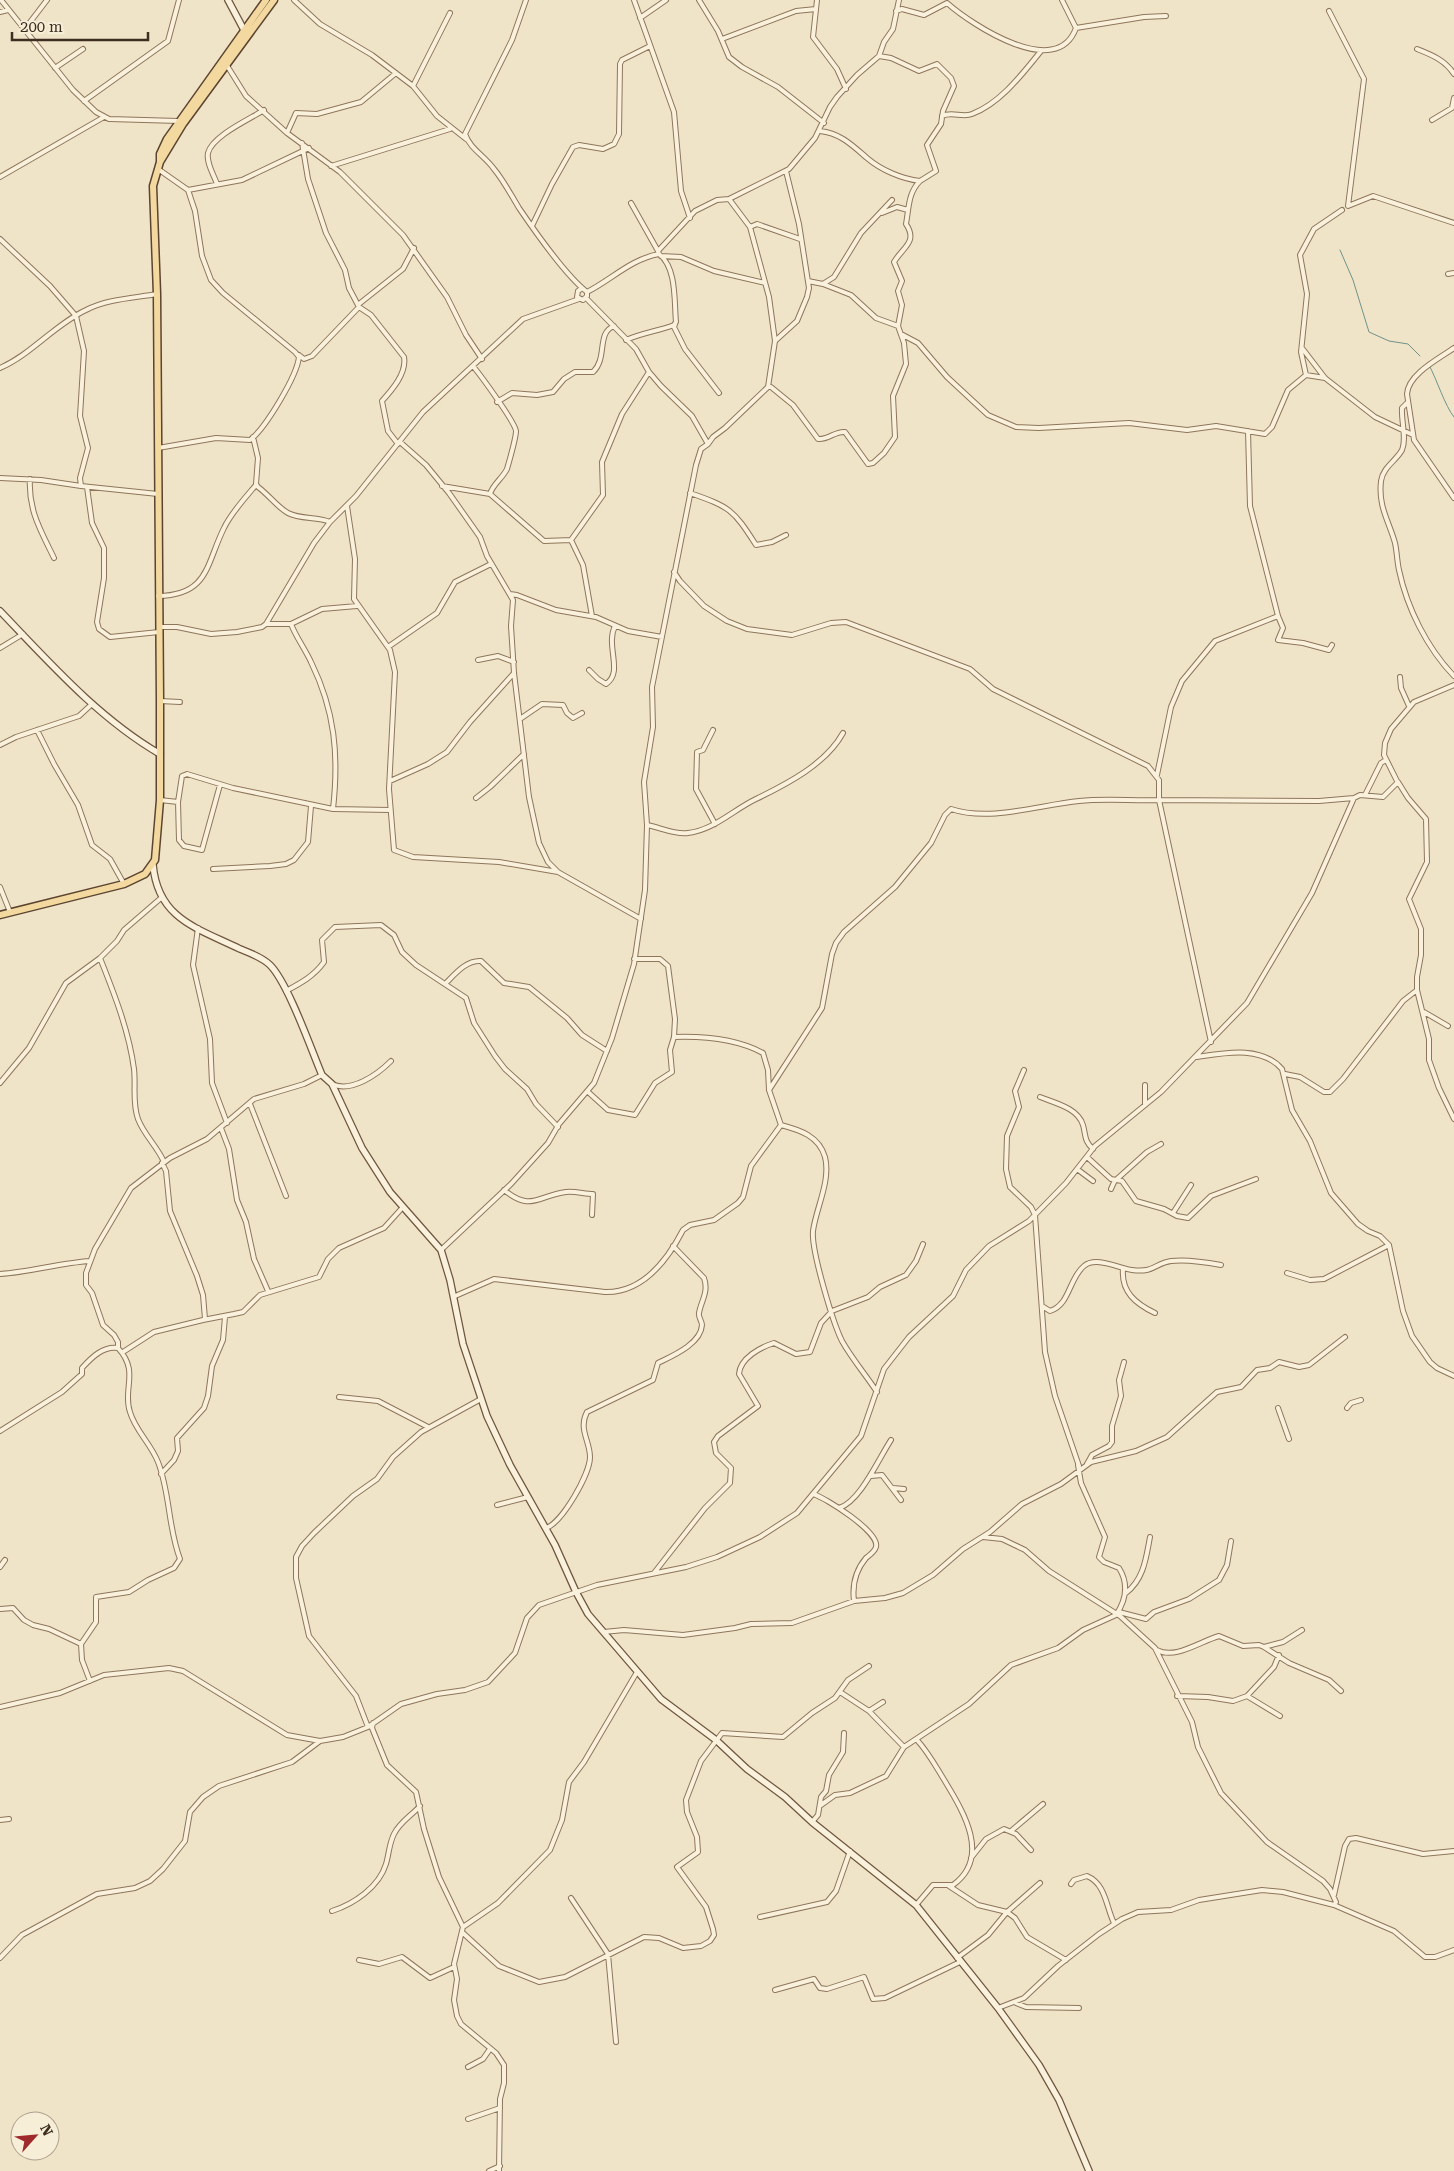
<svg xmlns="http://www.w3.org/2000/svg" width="1454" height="2171" font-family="'Roboto Serif',serif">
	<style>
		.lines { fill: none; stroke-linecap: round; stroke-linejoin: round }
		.stream { stroke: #6f938a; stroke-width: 1 }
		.street-casing { stroke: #8d765c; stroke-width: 6 }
		.secondary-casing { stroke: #6f573f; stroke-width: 8 }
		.primary-casing { stroke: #5b4430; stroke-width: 9 }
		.street { stroke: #faf1dc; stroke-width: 4 }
		.secondary { stroke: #faf1dc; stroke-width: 5.5 }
		.primary { stroke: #f3d9a0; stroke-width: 6 }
	</style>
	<rect width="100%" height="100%" fill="#f0e4c8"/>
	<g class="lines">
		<path class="stream" d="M1340,250L1353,280L1369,332L1389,341L1408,344L1420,356
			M1429,365C1437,380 1445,406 1454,417"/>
		<defs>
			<path id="street" d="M1,0L73,90L96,112L109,119L179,121
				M294,0L320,24L372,55L413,86L437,116L466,139
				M526,0L512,40L465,134C470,149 485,156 494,169C504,181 511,195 519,208C536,233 565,275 587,292V296L583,300L577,297L578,291L581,289
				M634,0L674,112L681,191L690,218
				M699,0L718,31L729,57L742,67L778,87L824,123
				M817,0L813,37L837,69L846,89
				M896,11L902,9L924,15L947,3C972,25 1057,81 1076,28L1062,0
				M1329,11L1364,79L1348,206L1373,196L1454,223
				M0,12L8,10
				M640,18L666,0
				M1076,28L1144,17L1166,16
				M24,30L47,0
				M722,39L796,11L816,9
				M1417,49C1432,55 1445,60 1454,74
				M226,64L246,96L287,133L340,172L403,235L447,297L466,335L482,359
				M55,68L83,49
				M413,86L450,13
				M84,101L168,41L179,0
				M942,116C952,111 962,118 972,114C1001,103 1023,73 1041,51
				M1432,120L1452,108L1454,98
				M820,131C840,133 852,145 867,158C881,170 902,179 920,181L936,171L927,145L941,124L943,111L954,86L951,78L937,64L919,71L891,58L879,56
				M287,133L296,113L317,114L361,102L396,73
				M302,143L308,179L326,233L345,270L349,288L359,307L371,315L404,357C407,373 392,390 382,401L388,431L398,444
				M331,166L450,129
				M158,169L188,190L195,211L202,256L211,280L223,293L295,352L299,357C297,376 265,429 250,440L216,438L158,448
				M0,177L104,117
				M217,184C214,175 206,163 208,153C212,136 250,119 264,110
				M188,190L242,180L309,148
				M631,203L658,251
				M882,213L897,207L908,210
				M532,226L552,184L573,147L579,145L603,149L614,144L619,134L620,64L622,60L650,46
				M750,227L757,224L800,239
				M0,239L50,286L76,316L84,351L80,416L88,448L80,478L81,486L158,494
				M661,256L681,257L714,271L765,283
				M1448,274L1454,273
				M808,281L823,284L834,277L861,233L892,200
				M823,284L851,295L876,318L898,326L902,305L898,291L902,281L894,262C903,247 918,242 906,224C909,208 908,193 920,181
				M587,292C611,280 631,259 659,254L658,251L695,211L717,200L729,199L789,169L815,138L830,107L837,97L857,75L879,56L884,42L893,29L899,0
				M359,304L403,269L414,248
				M675,324L674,327L685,349L719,393
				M901,334L918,343L947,377L988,415L1016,427L1039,428L1129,423L1187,430L1216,426L1265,434L1272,427L1288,390L1306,375
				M626,340C642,333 658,331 674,325L676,322C674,301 677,268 659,254
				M775,341L797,321L807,297L809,288L799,224L786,171
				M1302,348L1325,378L1375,417L1413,435
				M1454,348C1440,358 1408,374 1407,394L1414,440L1454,498
				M299,355L304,359L312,356L359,307
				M0,368C32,354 54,325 86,310C107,299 134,298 157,294
				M1306,375L1301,352L1307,294L1300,255L1314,229L1342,210
				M1306,375L1325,378
				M768,387H771L793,405L818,439C828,440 835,431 845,432L868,464L873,463L884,453L895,437L893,396L906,364L904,343L898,326
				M497,402L512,393L537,395L553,392L564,379L575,372H593C608,358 596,333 614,326
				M1407,403L1402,408C1401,421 1407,438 1402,450C1396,461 1383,467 1381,481C1378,507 1389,521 1395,543C1397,552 1397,561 1399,570C1407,608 1427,648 1454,676
				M1248,431L1250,506L1278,616L1283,628L1278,640L1303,643L1329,650L1332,645
				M253,437L258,458L256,484L258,487C269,495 277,507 288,513C301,520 317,516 330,522
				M400,442L426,465L449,493L480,537L487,556L513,600L511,626L514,673L529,797L539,843L548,862L558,872
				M708,444L713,437L725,428L768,387L775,341L769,297L750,227L729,199
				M0,478L41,480L81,486
				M30,479C28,510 41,531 54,558
				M442,486L490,494C493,484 502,479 507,469C509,462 516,438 516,431C515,422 481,376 473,366
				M87,487L92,523L104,548V578L97,622L99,629L110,637L159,632
				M690,493C730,507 733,509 756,545L772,542L786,535
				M490,494L544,541L571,540L603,495L602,462L622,414L649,372
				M347,506L355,559L354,599L390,650L395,672L389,789L394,850L413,857L499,862L558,872L641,919
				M571,540L583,565L592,616
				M674,572L680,581L704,606L727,621L747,629L792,635L831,623L846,622L970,669L993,689L1148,766L1159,780V800L1319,801L1354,798L1360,795L1383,797L1398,782L1408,798L1426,819L1427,862L1409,899L1421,929V955L1417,977V990L1429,1039V1060L1439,1088L1454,1119
				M510,594L517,595L556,610L596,617L628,631L662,637
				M158,596C209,595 206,564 224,528C231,513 245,498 256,485
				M266,624H291L322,609L357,606
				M291,624C296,637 305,649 311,662C335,711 339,755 333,809L390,810
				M160,627H177L211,634L237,632L262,627L266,624L314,543L330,522L356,496L423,412L523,319L579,299
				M388,647L437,613L455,582L491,564
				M0,648L23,634
				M478,660L498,656L514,662
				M589,670L598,679L606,684C624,672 605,646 615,626
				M1400,677L1401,688L1409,706
				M160,701L180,702
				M520,719L542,704L563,705L567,713L573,718L582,713
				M37,730L54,764L78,805L92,845L110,859L124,884
				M713,730L703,750L697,752L696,789L715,824
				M0,745L16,737L79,716L92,704
				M1157,775L1171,707L1182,681L1215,641L1278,616
				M390,781L428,764L447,752L470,722L514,673
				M1397,781L1384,755L1385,743L1391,729L1414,702L1454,685
				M1365,795L1381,763L1386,760
				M476,798L490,787L524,754
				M160,800L178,802L182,776L187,774L233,788L333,809
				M178,802L179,840L184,846L202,850L220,785
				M647,825C659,827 675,835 688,833C714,830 733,810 756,799C787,784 826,764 843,733
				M213,869L270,866L286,864L294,860L308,842L311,806
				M0,887L10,912
				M198,928L193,965L210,1039L212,1083L227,1123
				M100,958C114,993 129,1031 134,1069C136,1086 132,1102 138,1119C144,1135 157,1146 164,1162
				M445,984C455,974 466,960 481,961L504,983L529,987L567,1018L582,1035L607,1051
				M286,991C301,983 314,976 324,962L322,940L335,927L381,925L394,935L402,952L416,965L466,998L474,1023L495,1056L505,1069L527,1089L536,1104L558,1127
				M1424,1012L1448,1026
				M674,1037C704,1036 737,1039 763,1053L768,1070L769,1090L781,1125
				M1197,1057C1224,1053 1261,1045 1282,1069L1292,1110L1310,1141L1331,1193L1358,1224L1368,1231L1380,1236L1389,1245L1403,1311L1412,1336L1430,1362L1437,1368L1454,1376
				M1024,1070L1015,1091L1019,1107L1007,1136L1006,1169L1010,1187L1031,1207L1035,1215L1045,1352L1055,1396L1079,1466
				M1285,1074L1300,1077L1324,1092H1330L1343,1079L1403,1001L1417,990
				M0,1083L29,1048L66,983L100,958L117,941L124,930L161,898
				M332,1084C351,1093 377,1075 391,1061
				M1145,1085V1105
				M769,1090L822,1008L832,954L836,943L844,932L895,887L931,843L945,815L951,809C990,822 1039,805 1079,801C1105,798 1133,801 1159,800L1211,1042
				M587,1091L608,1110L635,1115L655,1083L672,1072L670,1050L674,1037L675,1019L668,966L660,959H634
				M1040,1097C1055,1103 1078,1108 1083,1125C1086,1136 1084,1141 1093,1149
				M250,1104L286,1196
				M781,1125C800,1130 819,1136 825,1157C831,1181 816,1208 813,1231C811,1250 833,1323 842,1341C852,1359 866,1375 877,1392
				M221,1128L229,1149L237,1200L246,1222L254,1259L268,1291
				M1087,1157L1111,1179L1122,1181L1136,1201L1164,1209L1177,1216L1188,1218L1211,1196L1256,1179
				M162,1163L166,1171L170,1211L197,1276L203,1295L205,1319
				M1077,1169L1093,1181
				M1117,1179L1147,1152L1161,1144
				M1111,1189L1115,1180
				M504,1190C531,1212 537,1196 566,1192C575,1191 585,1194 593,1194L592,1215
				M1173,1213L1191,1185
				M441,1250L511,1184L548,1143L559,1124L594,1083L612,1038L634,964L645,890L647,825L644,782L653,727L652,687L696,465L701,449L708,444L692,416L661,386L649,372L636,349L586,298
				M1123,1269C1121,1292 1136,1304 1155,1313
				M1287,1273L1310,1280L1324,1279L1389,1245
				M0,1274C31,1272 59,1263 90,1261
				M453,1297L494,1279L605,1292C643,1293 667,1261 683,1230L690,1225L714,1220L738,1203L743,1197L751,1166L781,1125
				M1042,1306L1050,1311C1070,1305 1069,1278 1084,1266C1096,1256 1118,1268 1132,1270C1155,1273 1155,1263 1171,1261C1187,1259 1205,1262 1221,1265
				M123,1352L154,1332L203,1320L234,1314L243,1312L260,1295L319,1277L328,1259L339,1248L384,1228L403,1207
				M339,1397L378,1401L428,1427
				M1278,1408L1289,1439
				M1347,1408L1351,1403L1361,1400
				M0,1431L62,1392L82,1374V1368C92,1357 103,1346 118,1348
				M1087,1464L1092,1455L1109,1446L1112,1442V1426L1121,1396L1119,1380L1124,1362
				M161,1474L174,1460L178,1451L177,1438L204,1408L208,1396L212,1366L223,1340L225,1317
				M871,1476L882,1475L901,1500
				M893,1488L904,1489
				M813,1494C826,1498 880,1532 876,1547C875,1551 870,1555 866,1558C855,1571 852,1585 854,1601
				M497,1505L528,1497
				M839,1508C860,1502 879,1458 891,1440
				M546,1528C562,1523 590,1474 590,1457C590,1441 578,1429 587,1412L653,1380L658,1363C672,1356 701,1344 702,1325C702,1321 698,1317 699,1313C701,1301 709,1292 704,1278L673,1246
				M983,1537L1002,1539L1025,1550L1049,1571L1120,1616L1155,1648L1192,1722L1198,1747L1221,1793L1267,1842L1323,1881L1330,1889L1336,1902L1334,1905L1283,1892L1262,1890L1199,1900L1171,1910L1138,1912L1122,1919L1099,1934L1058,1966L1024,1998L998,2008
				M0,1567L5,1560
				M654,1573L705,1508L730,1483L731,1468L716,1453L714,1442L718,1436L758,1406L739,1374C740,1358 761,1347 774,1343L796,1354L810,1352L821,1323L832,1311L868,1297L880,1287L906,1275L916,1261L923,1244
				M1126,1593C1144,1579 1146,1558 1150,1537
				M0,1609L13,1608L24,1620L33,1625L49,1629L81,1644L82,1660L90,1681
				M1119,1612L1146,1619L1154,1612L1189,1599L1219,1580L1227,1565L1231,1541
				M604,1632L624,1630L683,1635L735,1628L751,1624L792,1623L854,1601L885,1598L903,1593L933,1575L963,1549L990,1532L1022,1504L1061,1484L1091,1462L1136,1451L1167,1437L1217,1392L1241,1387L1257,1370L1270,1368L1279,1362L1299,1367L1309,1365L1345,1337
				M81,1644L96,1622V1597L129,1592L148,1580L174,1568L180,1559C168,1528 170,1492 158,1462C151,1444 135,1430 130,1412C122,1389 140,1372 118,1348V1342L114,1335L103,1325L92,1293L86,1285V1273L95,1249L131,1188L170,1158L207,1139L254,1099L304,1084L322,1075
				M1264,1647L1283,1642L1302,1630
				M1157,1650C1175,1660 1201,1641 1219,1636L1243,1646L1259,1645L1264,1647L1289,1663L1329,1680L1341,1691
				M840,1692L869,1711L883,1702
				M1177,1696L1208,1697L1233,1701L1247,1696L1280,1716
				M1247,1696L1274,1667L1279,1655
				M0,1707L60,1693L104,1675L169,1668L183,1671L287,1735L320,1741
				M869,1711L904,1747
				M373,1723L372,1728L387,1765L416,1792L424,1829L439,1877L463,1927L454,1964L457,1979L454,2000L457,2016L461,2024L496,2053L504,2065V2083L500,2099L499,2171
				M368,1727L356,1696L309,1636L296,1578V1557L302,1546L314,1533L353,1496L377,1479L393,1457L421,1432L481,1399
				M821,1805L835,1795L850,1793L886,1776L904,1747L969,1704L1011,1665L1058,1648L1083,1630L1116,1615C1126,1600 1129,1584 1119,1568L1104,1562L1099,1557L1105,1537L1081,1483L1078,1465
				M0,1820L9,1819
				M812,1822L818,1815L821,1797L826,1791L829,1775L843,1752L844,1733
				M1011,1831L1043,1804
				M971,1858L986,1839L1004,1829L1016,1834L1031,1850
				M1071,1884L1074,1880L1087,1876C1106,1884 1106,1907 1114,1923
				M949,1886L978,1905L1007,1912L1015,1918L1027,1937L1066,1960
				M1334,1895L1345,1846L1349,1839L1356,1838L1423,1854L1454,1851
				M571,1898L608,1954L616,2042
				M916,1905L933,1885H953C993,1856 961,1808 943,1778C935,1765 928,1752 917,1740
				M1334,1905L1394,1931L1425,1957H1435L1454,1950
				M332,1911C354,1904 379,1887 386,1864C389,1854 389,1844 394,1834C400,1822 411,1816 420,1806
				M760,1917L827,1902L836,1891L850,1851
				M463,1927L498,1903L550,1850L562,1820L569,1782L584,1762L637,1672
				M463,1933L499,1966L539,1982L565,1977L644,1937L659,1938L683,1948L701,1946L710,1941L714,1935L713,1929L706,1907L677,1867L698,1852L697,1837L687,1812L686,1800L701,1761L722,1733L783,1737L812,1713L835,1698L848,1680L869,1666
				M0,1958L22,1935L97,1894L135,1888L150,1881L163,1869L185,1841L190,1812L203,1797L219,1786L292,1762L320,1741L343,1737L368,1727L401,1704L437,1694L465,1690L488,1682L515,1653L527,1618L539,1605L597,1585L686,1567L717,1557L760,1537L797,1513L861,1436L884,1369L909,1337L953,1296L966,1270L989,1246L1029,1221L1066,1183L1095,1146L1161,1092L1247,1003L1312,893L1354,798
				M957,1958L988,1935L1007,1912L1040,1883
				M359,1960L379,1964L402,1957L430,1978L454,1967
				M775,1990L814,1979L820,1988L827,1989L864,1977L873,1999L885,1998L960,1962
				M1016,2003L1026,2007L1079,2008
				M468,2067L483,2059L490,2049
				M468,2119L500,2108
				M489,2171L500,2166"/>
			<path id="secondary" d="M228,0L244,30
				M0,611C49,662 98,718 160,754
				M153,865C158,919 197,928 240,949C250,953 262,957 270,965C288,983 311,1049 322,1075L332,1084L362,1148L390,1192L441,1250L450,1280L463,1344L487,1416L510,1465L555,1545L576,1592L588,1614L661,1699L716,1740L747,1769L785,1797L812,1822L916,1905L998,2008L1039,2065L1059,2100L1089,2171"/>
			<path id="primary" d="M160,162V154L167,139L266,0
				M0,915L124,884L145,874L155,860L160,800V701L157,294L153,186L160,162L183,124L274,0"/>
		</defs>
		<use href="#street" class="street-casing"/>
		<use href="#secondary" class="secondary-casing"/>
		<use href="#primary" class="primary-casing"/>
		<use href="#street" class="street"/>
		<use href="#secondary" class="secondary"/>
		<use href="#primary" class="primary"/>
	</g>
	<g transform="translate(35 2136) rotate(63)"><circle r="24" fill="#f7eed8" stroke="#ada18e"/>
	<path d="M0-4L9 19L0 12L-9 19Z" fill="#9e2a2b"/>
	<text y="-8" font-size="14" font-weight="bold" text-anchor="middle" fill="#3d2e20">N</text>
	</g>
	<path d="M12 32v8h136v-8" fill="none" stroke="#3d2e20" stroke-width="2.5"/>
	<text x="20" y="32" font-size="15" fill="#3d2e20" stroke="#f7eed8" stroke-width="4" paint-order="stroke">200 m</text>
</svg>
